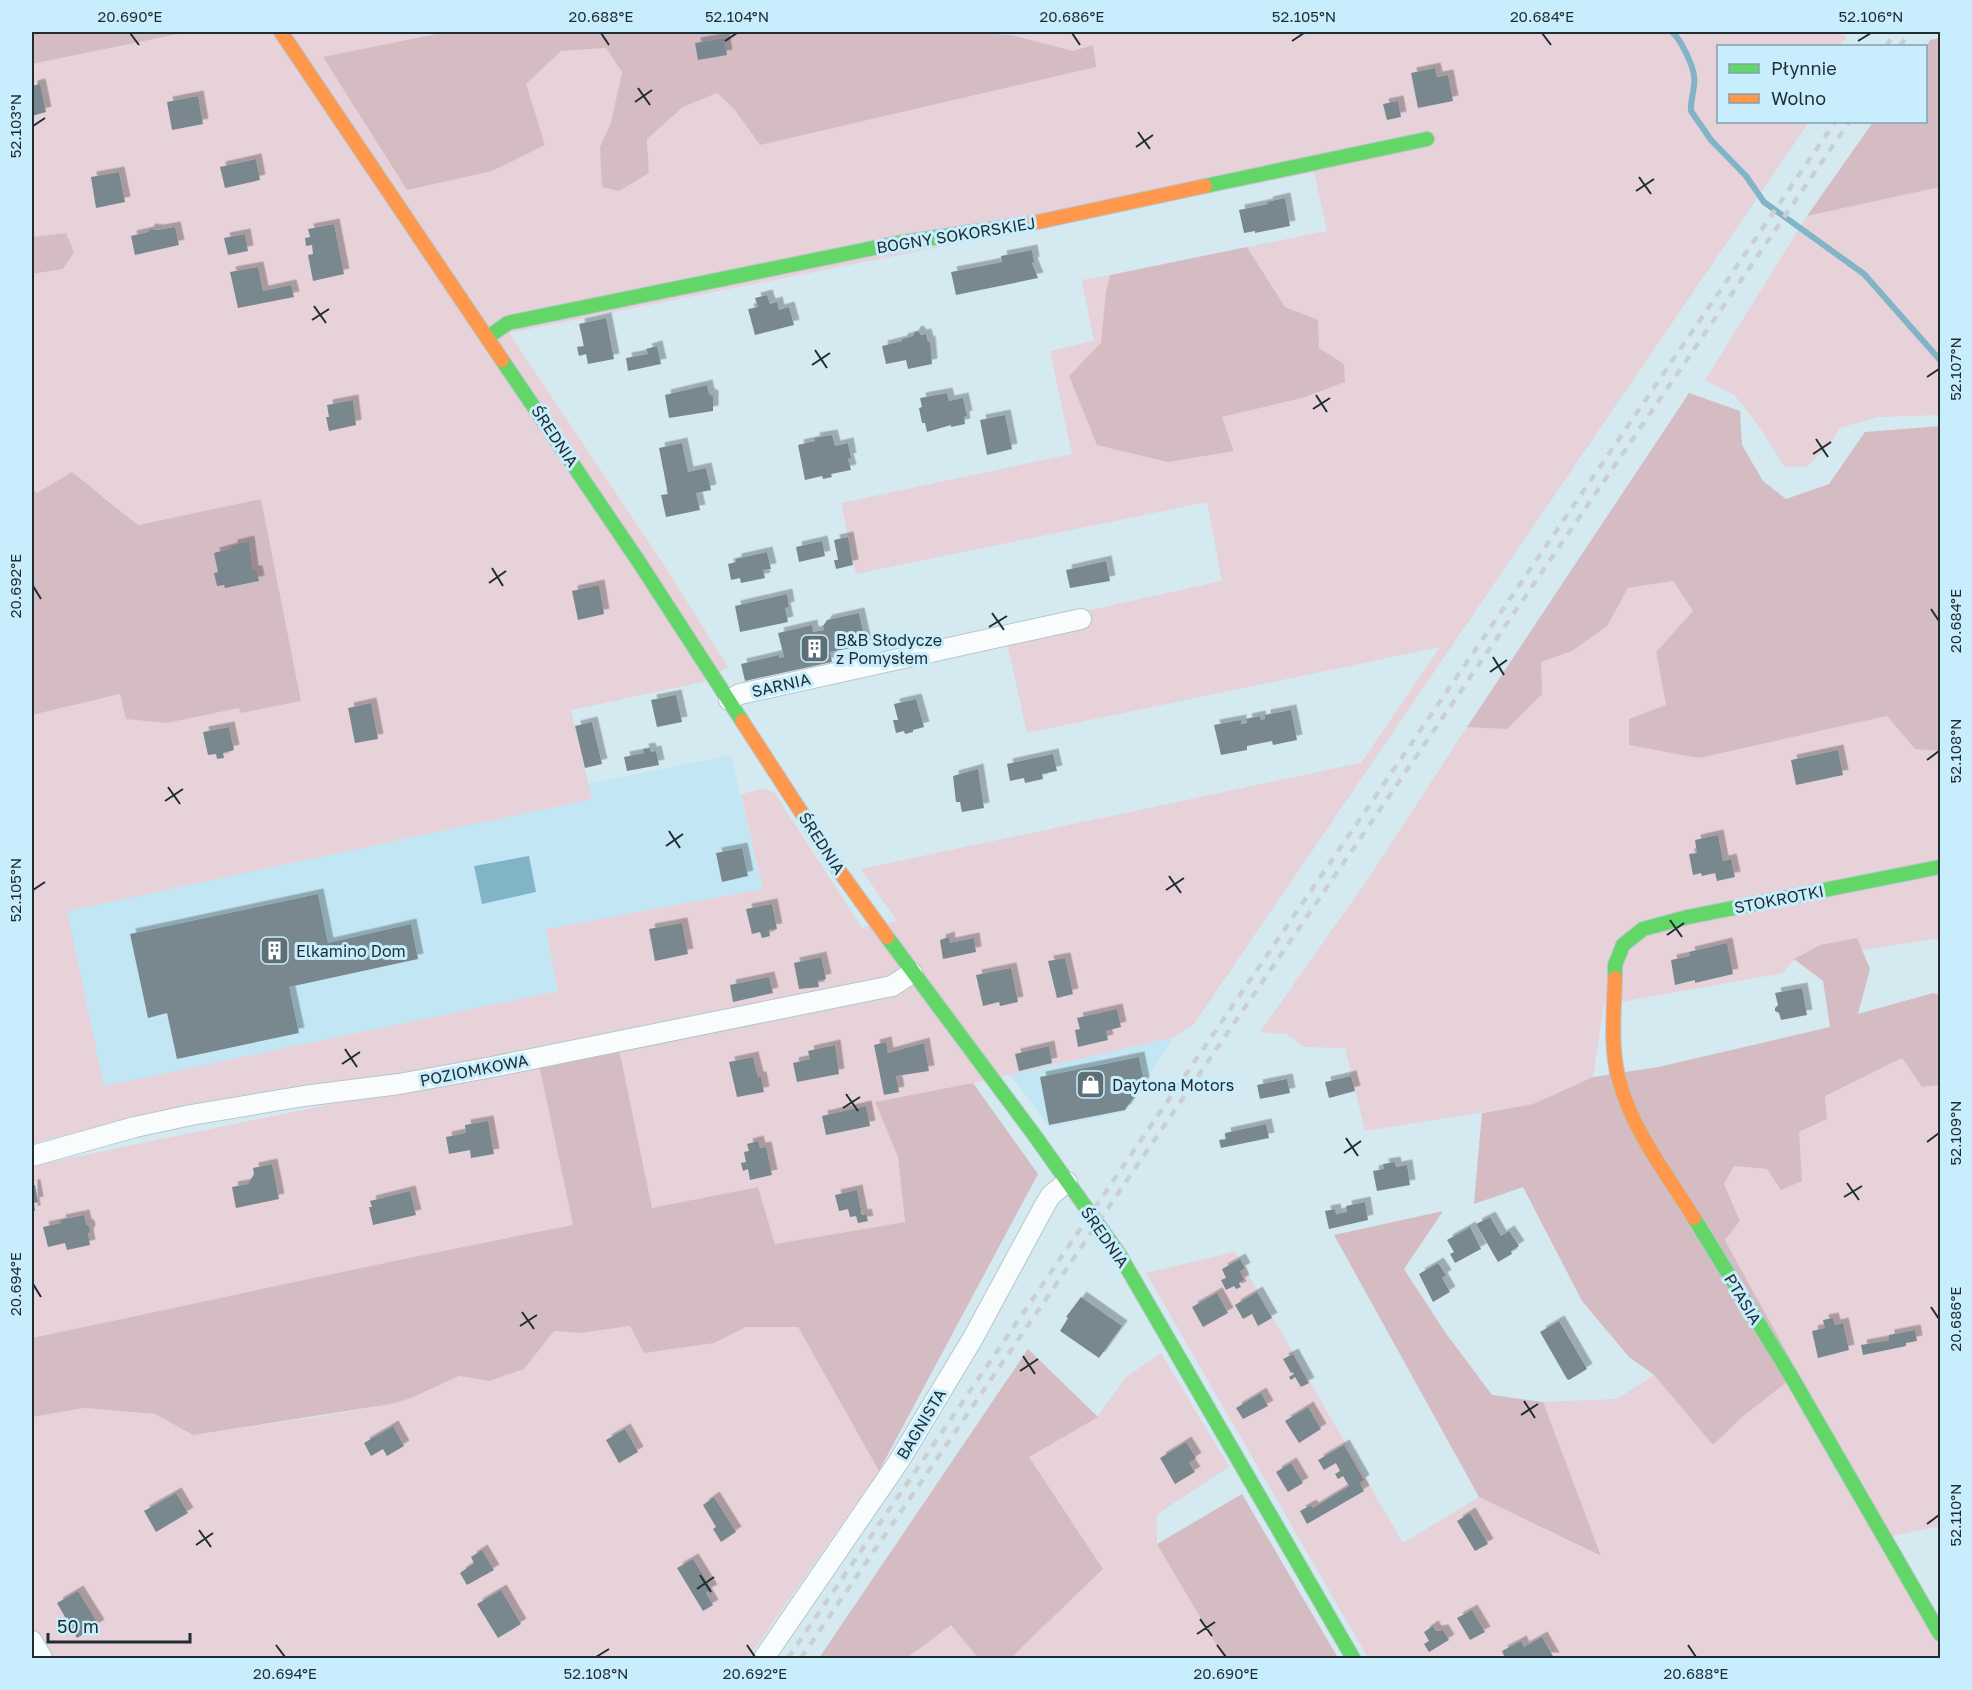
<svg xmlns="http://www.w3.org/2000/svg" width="1972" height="1690" font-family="'Golos Text',sans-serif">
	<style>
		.built { fill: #c3e6f4 }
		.green { fill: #e6d2d8; fill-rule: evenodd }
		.forest { fill: #d5bcc3 }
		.water { fill: #82b4c8 }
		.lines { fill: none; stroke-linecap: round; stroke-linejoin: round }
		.stream { stroke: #82b4c8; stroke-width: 6 }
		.building { fill: #79888e; filter: url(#shadow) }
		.street-casing { stroke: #b6c6cc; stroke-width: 22 }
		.fast-casing { stroke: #b6c6cc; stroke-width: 16 }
		.slow-casing { stroke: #b6c6cc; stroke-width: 16 }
		.street { stroke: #f9fcfd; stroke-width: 20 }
		.fast { stroke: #63d668; stroke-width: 14 }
		.slow { stroke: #ff974d; stroke-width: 14 }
		.rail { stroke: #cad0d2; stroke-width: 4.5; stroke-dasharray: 8 8; stroke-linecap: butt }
		.ticks { fill: none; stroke: #1f2d33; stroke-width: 2 }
		.labels { text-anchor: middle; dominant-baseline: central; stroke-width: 6; stroke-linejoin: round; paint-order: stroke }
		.street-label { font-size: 16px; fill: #1f2d33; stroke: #c8eefe }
		.poi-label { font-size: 16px; fill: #1f2d33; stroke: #c8eefe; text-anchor: start }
		.neatline { fill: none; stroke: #1f2d33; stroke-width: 2 }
		.ticks-label { font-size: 15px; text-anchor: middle; fill: #1f2d33 }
	</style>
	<defs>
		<filter id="shadow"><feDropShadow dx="5.5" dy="-5.5" stdDeviation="0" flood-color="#0004"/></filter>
	</defs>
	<rect width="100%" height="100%" fill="#d5e9f1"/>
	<path class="built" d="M731,755L763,889L546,929L558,991L104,1087L66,911L592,799L588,784Z
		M1174,1037L1125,1112L1050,1127L1009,1073Z"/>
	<path class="green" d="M188,32H446L323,58L526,84L561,51L606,48L622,72L611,122L600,147L649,173L647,139L683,107L717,93L734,109L760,145L1093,45L1073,51L1011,35L969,32H1841L1846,38L1839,46H1718V122H1809L1194,1024L1174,1037L973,1083L875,1102L898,1157L905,1222L775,1244L758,1187L652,1209L619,1049C515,1062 411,1075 308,1090C215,1104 122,1118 32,1144V715L121,694L240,708L241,713L301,701L261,499L138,525L103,496L37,493L32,489V274L63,269L66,233L32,237V64ZM1314,172L1327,231L1247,247L1285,307L1317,321L1319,348L1344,364L1302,398L1222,417L1234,450L1069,376L1102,344L1106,291L1110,275L1082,280L1094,341L1050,351L1072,454L841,503L856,574L1207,502L1222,581L1004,629L1027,733L1440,647L1361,763L861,869L897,921L862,928L774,792L763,789L741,794L763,889L546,929L558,991L104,1086L67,911L592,799L571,710L703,682L728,667L664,565L509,333Z
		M1940,187V415L1878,417L1839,428L1830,445L1806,467L1784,466L1754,419L1734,395L1705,380L1807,216Z
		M1673,581L1693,611L1656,652L1666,705L1629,719L1699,758L1887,716L1915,749L1940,751V938L1862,950L1857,939C1826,944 1803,946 1783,973L1604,1005L1593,1077L1533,1104L1365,1131L1345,1048L1303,1047L1286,1034L1260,1032L1368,879L1467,727L1507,728L1541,662L1572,651L1606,626L1628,588Z
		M1902,1058L1922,1087L1940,1085V1526L1893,1536L1940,1648V1658H1368L1146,1273L1235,1252L1403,1543L1479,1497L1600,1556L1543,1402L1617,1399L1654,1375L1713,1445L1741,1418L1759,1302L1725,1240L1740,1221L1724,1184L1734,1166L1767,1169L1799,1132L1827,1119L1825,1096Z
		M539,1065L573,1225C392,1260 212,1300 32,1338V1166L399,1090Z
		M630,1326L714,1343L746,1327H798L879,1471L748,1658H32V1417L85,1408L155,1414L193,1435L328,1415L391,1404L411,1398L459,1376L489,1381L524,1369L553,1331L580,1333Z
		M1161,1353L1229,1467L1157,1514V1544L1225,1658H1012L1021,1648L1103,1569L1029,1457L1097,1417L1126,1377Z
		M951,1624L978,1658H908Z"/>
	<path class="forest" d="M32,32H188L32,64Z
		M446,32H969L1011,35L1073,51L1093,45L1096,67L760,145L734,109L717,93L683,107L647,139L649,173L619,191L602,187L600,147L611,122L622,72L606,48L561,51L526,84L545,145L492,171L407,190L323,57Z
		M1940,38V187L1807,216L1873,122H1926V47L1930,40Z
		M66,233L74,252L63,269L32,274V237Z
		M1247,247L1285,307L1318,320L1319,348L1344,364L1345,382L1302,398L1222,417L1234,451L1168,462L1097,445L1069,376L1101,343L1106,291L1110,275Z
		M1689,393L1740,411L1742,445L1763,481L1786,499L1829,484L1865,432L1940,426V751L1915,749L1887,716L1699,758L1629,745V719L1666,705L1656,652L1693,611L1673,581L1628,588L1607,626L1572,651L1541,662L1542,694L1507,729L1467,727Z
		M72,472L138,525L261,499L301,701L241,713L239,708L166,723L126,719L120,694L32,715V489L37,493Z
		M1857,938L1870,969L1858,1014L1933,993L1940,995V1085L1922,1087L1902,1058L1825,1096L1827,1119L1799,1132L1802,1181L1781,1190L1767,1169L1734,1166L1724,1184L1740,1221L1725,1240L1798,1373L1741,1418L1713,1445L1654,1375L1629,1357L1582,1301L1523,1187L1474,1204L1482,1113L1533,1104L1593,1077L1658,1067L1830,1027L1823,981L1794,959L1820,945Z
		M619,1049L652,1208L758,1187L775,1244L905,1222L898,1157L875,1102L973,1083L1038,1174L879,1471L798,1327H746L714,1343L644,1353L630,1326L580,1333L554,1331L524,1369L489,1381L459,1376L411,1398L391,1404L193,1435L155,1414L85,1408L32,1417V1338C212,1300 392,1260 573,1225L539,1065Z
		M1443,1211L1404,1269L1445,1332L1492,1395L1543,1402L1601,1556L1479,1497L1334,1235Z
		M1028,1349L1098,1417L1029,1457L1103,1569L1021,1648L1012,1658H978L951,1625L907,1658H819Z
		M1242,1494L1338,1658H1224L1157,1544Z"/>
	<path class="water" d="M529,856L536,892L482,904L474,866Z"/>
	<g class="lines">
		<path class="stream" d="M1672,32C1680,38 1693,65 1694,76C1696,87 1690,99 1691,111L1711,140L1746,176L1764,202L1864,274L1940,360"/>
	</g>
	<path class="building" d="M724,38L727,55L698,60L695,43Z
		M1435,68L1437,77L1448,75L1453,101L1418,108L1411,73Z
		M40,84L46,112L32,116V86Z
		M198,96L203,124L172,130L167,102Z
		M1398,101L1401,117L1387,120L1383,104Z
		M256,159L260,180L225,188L220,167Z
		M119,172L125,202L96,208L91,177Z
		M1285,198L1290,226L1255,233V231L1244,233L1239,210L1268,204L1267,202Z
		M334,224L344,274L313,281L308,255L313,254L312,245L306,246L305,238L310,237L308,229Z
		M175,227L179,245L135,255L131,236L148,232L150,229L158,230Z
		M245,234L248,251L228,255L224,238Z
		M1032,250L1034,262L1032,263L1038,278L956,295L951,272L1002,262L1001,256Z
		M258,267L263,291L291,285L294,297L238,308L230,272Z
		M767,295L770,304L777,302L779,310L789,307L794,325L755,335L748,309L758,307L755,298Z
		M606,318L614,359L588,364L586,354L579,356L577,347L584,346L579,324Z
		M918,331L921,335L926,334L928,342L930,341L932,364L908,369L906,360L886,364L882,346L902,341V339L913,336L915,332Z
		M657,346L661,364L628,371L626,358L648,354L646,349Z
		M707,385L709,394L713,396V411L669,418L665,395Z
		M947,393L949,401L963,398L967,416L964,417L965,424L951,427V425L927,432L925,423H922L919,408L922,407L920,398Z
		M353,400L356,425L329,431L326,417H329L327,405Z
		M1005,415L1012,449L987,455L980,420Z
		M832,435L835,446L848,443L851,458L848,459L851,470L831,474L832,477L823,479L822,476L805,480L798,445L815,441L814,438Z
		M682,443L688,472L706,468L711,490L696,493L700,510L666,517L661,495L668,494L659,448Z
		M848,537L853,565L836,569L834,560H838L834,540Z
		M249,541L253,571H257L259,581L225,588L224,585L217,586L214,573L218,572L214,553L232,548V545Z
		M822,541L825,556L799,562L796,547Z
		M767,552L771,569L763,570L765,578L741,583L740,578L731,580L728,564L736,562V559Z
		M1106,561L1110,581L1070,588L1066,570Z
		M599,585L604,614L578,620L572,591Z
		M787,594L789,607L785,608L788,622L740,632L735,606Z
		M859,613L866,645L830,652L832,662L745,681L741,664L779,655V658L784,657L778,633L812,625L813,632L824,630L823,626L827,620Z
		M676,695L682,722L657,727L651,700Z
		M916,699L924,727L913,730V732L905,734L904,731L896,733L893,720H898L894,704Z
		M371,703L378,739L355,743L348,708Z
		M1291,710L1297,740L1273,745L1272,741L1247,746V750L1221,755L1214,725L1241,720V724L1247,723L1246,719L1260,716L1261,720L1265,719V715Z
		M592,722L602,764L585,768L575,726Z
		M229,727L234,750L223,753L224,758L217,759L216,754L208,755L203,732Z
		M650,748L651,752L656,751L659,765L627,771L624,757L644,753L643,749Z
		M1838,750L1843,775L1796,785L1791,760Z
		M1053,754L1057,771L1042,774L1043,779L1025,783L1024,778L1010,781L1007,764Z
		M978,769L984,808L962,812L960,802H956L953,776Z
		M1718,835L1723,861L1731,859L1735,877L1717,881L1715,873L1702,876L1701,873L1693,875L1689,854L1697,853L1695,840Z
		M742,848L748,876L722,882L716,853Z
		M318,894L328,943L411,924L418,959L289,987L299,1033L177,1059L167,1013L148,1018L130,934Z
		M772,904L777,929L769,930L770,936L762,938L760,932L752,934L746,909Z
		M682,923L688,954L655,961L649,929Z
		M949,937L950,943L974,938L976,952L943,959L940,940Z
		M1727,943L1733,974L1695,983V980L1675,985L1671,960L1690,956L1689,952Z
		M821,957L826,979L818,981L819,987L799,989L794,963Z
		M1065,958L1073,994L1057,998L1048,961Z
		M1011,968L1018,1002L1000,1006L999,1002L983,1006L976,975Z
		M769,977L773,993L733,1002L730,985Z
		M1802,988L1807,1015L1781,1020L1779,1013L1775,1011V1008L1778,1005L1775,993Z
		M1117,1009L1121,1027L1106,1031L1108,1040L1078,1047L1075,1030L1080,1029L1077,1018Z
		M886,1042L888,1053L924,1043L929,1071L896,1076L899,1092L884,1095L874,1045Z
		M835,1045L839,1074L797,1082L793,1063L810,1059L808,1051Z
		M1049,1046L1052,1063L1019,1071L1015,1054Z
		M753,1057L758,1077H761L764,1092L737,1097L729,1062Z
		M1139,1057L1144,1082L1125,1110L1049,1125L1040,1077Z
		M1351,1076L1355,1091L1329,1098L1325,1082Z
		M1287,1079L1290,1093L1260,1099L1257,1085Z
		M866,1106L870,1126L826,1135L822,1116Z
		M488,1121L494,1154L471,1158L470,1150L449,1154L446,1137L466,1133L465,1125Z
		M1266,1124L1269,1138L1221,1148L1219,1140L1226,1139L1225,1133Z
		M758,1141L760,1148L766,1147L772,1175L750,1180L748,1169L743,1171L741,1163L746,1162L744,1152L749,1151L747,1144Z
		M1395,1162L1396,1167L1407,1165L1410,1185L1377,1191L1373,1171L1384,1169L1383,1164Z
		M272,1164L279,1199L236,1208L232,1187L248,1184L254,1174L253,1168Z
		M32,1185H35L38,1202L34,1203L35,1211H32Z
		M857,1190L862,1215L866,1214L868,1221L858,1223L856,1216L850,1217L848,1209L839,1211L835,1195Z
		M410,1191L416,1215L373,1225L369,1207H372L370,1201Z
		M1365,1202L1368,1220L1329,1229L1325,1211L1335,1209L1336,1214L1347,1212L1346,1206Z
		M84,1215L86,1224L89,1226L90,1231L88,1234L90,1245L67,1250L65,1243L48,1247L43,1227L61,1223L60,1220Z
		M1490,1217L1501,1236L1509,1231L1519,1246L1511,1251L1512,1254L1498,1262L1476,1224Z
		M1470,1227L1481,1249L1455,1263L1450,1254L1454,1252L1447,1240Z
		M1240,1259L1245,1268L1240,1271L1244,1280L1239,1283L1241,1287L1236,1289L1234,1286L1226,1290L1221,1280L1226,1278L1222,1269Z
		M1438,1263L1446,1275L1442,1278L1450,1292L1433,1302L1419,1274Z
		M1257,1292L1272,1318L1258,1326L1252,1314L1243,1319L1235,1305Z
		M1217,1293L1228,1313L1203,1327L1192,1307Z
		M1081,1297L1122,1326L1099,1358L1060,1331L1068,1318L1066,1317Z
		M1833,1318L1835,1325L1843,1323L1849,1350L1818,1358L1812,1331L1825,1328L1823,1320Z
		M1559,1321L1587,1369L1569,1380L1567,1379L1540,1332Z
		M1915,1330L1917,1341L1906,1343V1346L1863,1355L1861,1345L1889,1340V1335Z
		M1293,1354L1309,1383L1301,1387L1295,1377L1291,1380L1289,1377L1294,1374L1292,1372L1291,1373L1283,1359Z
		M1261,1393L1268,1406L1243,1419L1236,1408Z
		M1308,1407L1321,1429L1299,1443L1285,1421Z
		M393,1426L404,1446L387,1456L383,1449L371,1456L364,1443Z
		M625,1429L638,1452L619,1463L606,1440Z
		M1186,1442L1196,1458L1189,1463L1195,1472L1175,1484L1160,1458Z
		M1344,1445L1364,1480L1360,1483L1364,1491L1307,1524L1300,1511L1311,1505L1313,1508L1349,1486L1343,1476L1338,1479L1335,1474L1340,1471L1336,1463L1324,1470L1318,1460Z
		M1291,1463L1303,1483L1288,1492L1276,1472Z
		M176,1493L188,1513L156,1532L144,1511Z
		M714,1497L736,1532L721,1542L713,1529L716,1527L703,1505Z
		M1470,1513L1488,1544L1475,1551L1457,1521Z
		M482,1550L494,1570L467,1585L460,1573L474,1563L471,1557Z
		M693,1559L712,1590L706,1593L713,1605L703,1611L677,1568Z
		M501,1590L521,1624L498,1638L477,1604Z
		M78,1591L99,1625L77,1638L57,1603Z
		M1472,1610L1485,1632L1470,1640L1457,1618Z
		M1433,1626L1436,1631L1443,1630L1449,1640L1429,1652L1424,1644L1429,1641L1424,1632Z
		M1542,1637L1554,1658H1505L1502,1651L1521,1641L1524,1647Z"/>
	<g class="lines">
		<defs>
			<path id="street" d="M729,700L740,694L1081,619
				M32,1156L135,1127L191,1115L304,1096L399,1084L487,1068L892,986L912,973
				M32,1641L42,1658
				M764,1658L899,1461L973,1338L1046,1203L1051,1195L1067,1182"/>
			<path id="fast" d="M1205,186L1427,139
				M488,337L508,323L898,243L985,230
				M502,360L639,562L742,721
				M887,937L1035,1136L1119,1254L1353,1658
				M1615,978V965L1623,945L1643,929L1688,917L1940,867
				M1694,1218L1791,1376L1940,1634"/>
			<path id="slow" d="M281,32L502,360
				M985,230L1033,223L1205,186
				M742,721L840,872L887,937
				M1615,978C1614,1010 1610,1049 1619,1080C1632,1130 1667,1174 1694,1218"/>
		</defs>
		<use href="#street" class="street-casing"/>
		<use href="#fast" class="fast-casing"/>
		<use href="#slow" class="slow-casing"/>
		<use href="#street" class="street"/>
		<use href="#fast" class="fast"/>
		<use href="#slow" class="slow"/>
		<path class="rail" d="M1886,46L1896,32
			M1900,46L1910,32
			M788,1658L1835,122
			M801,1658L1849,122"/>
	</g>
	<path class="ticks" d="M130,33L139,45M601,33L609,45M1072,33L1080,45M1542,33L1551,45M725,41L737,33M1292,41L1304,33M1858,41L1871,33M638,88L650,105M635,102L652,90M33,126L45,118M1138,132L1150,149M1136,147L1153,135M1639,177L1651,194M1636,191L1654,179M314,306L326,323M312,320L329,309M815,350L827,368M812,365L830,353M1927,377L1939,369M1316,395L1327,412M1313,409L1330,398M1816,439L1828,457M1813,454L1831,442M492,568L503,586M489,583L506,571M33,586L41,599M1931,609L1939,621M992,613L1004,630M989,627L1007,616M1493,657L1504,675M1490,672L1507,660M1927,760L1939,751M168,787L180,804M165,801L183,789M669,831L680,848M666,846L683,834M1169,876L1181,893M33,890L45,882M1166,890L1184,878M1670,920L1682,937M1667,935L1684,923M345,1049L357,1067M342,1064L360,1052M846,1094L858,1111M843,1108L860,1097M1346,1138L1358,1156M1927,1142L1939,1133M1344,1153L1361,1141M1847,1183L1859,1200M1844,1197L1862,1186M33,1284L41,1297M1931,1307L1939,1319M522,1312L534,1329M520,1326L537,1315M1023,1356L1035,1374M1020,1371L1038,1359M1524,1401L1535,1418M1521,1415L1538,1404M1927,1524L1939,1515M199,1530L211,1547M196,1545L213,1533M700,1575L711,1592M697,1589L714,1577M1200,1619L1212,1636M1197,1634L1215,1622M276,1645L285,1657M747,1645L755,1657M1217,1645L1226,1657M1688,1645L1696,1657M596,1657L609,1649"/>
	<defs>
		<symbol id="building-square" viewBox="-11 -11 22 22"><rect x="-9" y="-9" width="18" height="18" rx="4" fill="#5f6f76" stroke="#c8eefe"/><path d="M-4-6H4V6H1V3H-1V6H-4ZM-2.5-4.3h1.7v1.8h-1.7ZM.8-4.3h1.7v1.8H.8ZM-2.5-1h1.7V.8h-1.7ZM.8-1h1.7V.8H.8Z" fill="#fff"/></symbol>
		<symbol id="shop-square" viewBox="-11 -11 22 22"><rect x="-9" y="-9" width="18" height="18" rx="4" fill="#5f6f76" stroke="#c8eefe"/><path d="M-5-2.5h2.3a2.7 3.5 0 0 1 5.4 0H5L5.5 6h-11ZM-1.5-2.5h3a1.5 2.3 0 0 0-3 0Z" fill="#fff"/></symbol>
	</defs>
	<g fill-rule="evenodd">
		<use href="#building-square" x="798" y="632" width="33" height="33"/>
		<use href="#building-square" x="258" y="934" width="33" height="33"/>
		<use href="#shop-square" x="1074" y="1068" width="33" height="33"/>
	</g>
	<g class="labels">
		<g class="street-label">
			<text transform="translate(956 235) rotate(-9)">BOGNY SOKORSKIEJ</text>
			<text transform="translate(555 436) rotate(56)">ŚREDNIA</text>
			<text transform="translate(781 685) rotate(-13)">SARNIA</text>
			<text transform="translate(822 843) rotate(57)">ŚREDNIA</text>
			<text transform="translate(1779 899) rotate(-11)">STOKROTKI</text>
			<text transform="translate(474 1070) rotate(-11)">POZIOMKOWA</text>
			<text transform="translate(1105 1237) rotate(55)">ŚREDNIA</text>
			<text transform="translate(1743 1299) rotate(59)">PTASIA</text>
			<text transform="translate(921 1424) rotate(-59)">BAGNISTA</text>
		</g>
		<g class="poi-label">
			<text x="836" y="640">B&amp;B Słodycze<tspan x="836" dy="18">z Pomysłem</tspan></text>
			<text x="296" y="951">Elkamino Dom</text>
			<text x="1112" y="1085">Daytona Motors</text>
		</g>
	</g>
	<rect width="1972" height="1690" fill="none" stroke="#c8eefe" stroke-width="66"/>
	<rect x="1717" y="45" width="210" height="78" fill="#c8eefe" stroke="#84a1ad" stroke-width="1.5"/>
	<rect x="1729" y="64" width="30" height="9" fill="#63d668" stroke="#84a1ad" stroke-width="1.5"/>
	<text x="1771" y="75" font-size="18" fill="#1f2d33">Płynnie</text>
	<rect x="1729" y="94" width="30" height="9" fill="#ff974d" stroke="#84a1ad" stroke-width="1.5"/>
	<text x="1771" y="105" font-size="18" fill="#1f2d33">Wolno</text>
	<path d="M48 1633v9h142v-9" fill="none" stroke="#1f2d33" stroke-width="3"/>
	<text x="57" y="1633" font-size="18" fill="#1f2d33" stroke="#c8eefe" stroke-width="4.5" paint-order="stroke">50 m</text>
	<rect x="33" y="33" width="1906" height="1624" class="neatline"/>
	<g class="ticks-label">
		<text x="130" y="22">20.690°E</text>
		<text x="601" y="22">20.688°E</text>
		<text x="737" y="22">52.104°N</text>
		<text x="1072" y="22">20.686°E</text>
		<text x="1304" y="22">52.105°N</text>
		<text x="1542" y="22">20.684°E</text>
		<text x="1871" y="22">52.106°N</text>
		<text transform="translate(16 126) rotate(-90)" y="5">52.103°N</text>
		<text transform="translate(1956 369) rotate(-90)" y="5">52.107°N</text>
		<text transform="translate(16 586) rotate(-90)" y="5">20.692°E</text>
		<text transform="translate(1956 621) rotate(-90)" y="5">20.684°E</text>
		<text transform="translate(1956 751) rotate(-90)" y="5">52.108°N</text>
		<text transform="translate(16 890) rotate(-90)" y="5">52.105°N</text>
		<text transform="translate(1956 1133) rotate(-90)" y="5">52.109°N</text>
		<text transform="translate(16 1284) rotate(-90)" y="5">20.694°E</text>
		<text transform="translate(1956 1319) rotate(-90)" y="5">20.686°E</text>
		<text transform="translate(1956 1515) rotate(-90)" y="5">52.110°N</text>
		<text x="285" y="1679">20.694°E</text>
		<text x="596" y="1679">52.108°N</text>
		<text x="755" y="1679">20.692°E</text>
		<text x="1226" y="1679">20.690°E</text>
		<text x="1696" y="1679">20.688°E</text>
	</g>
</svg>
